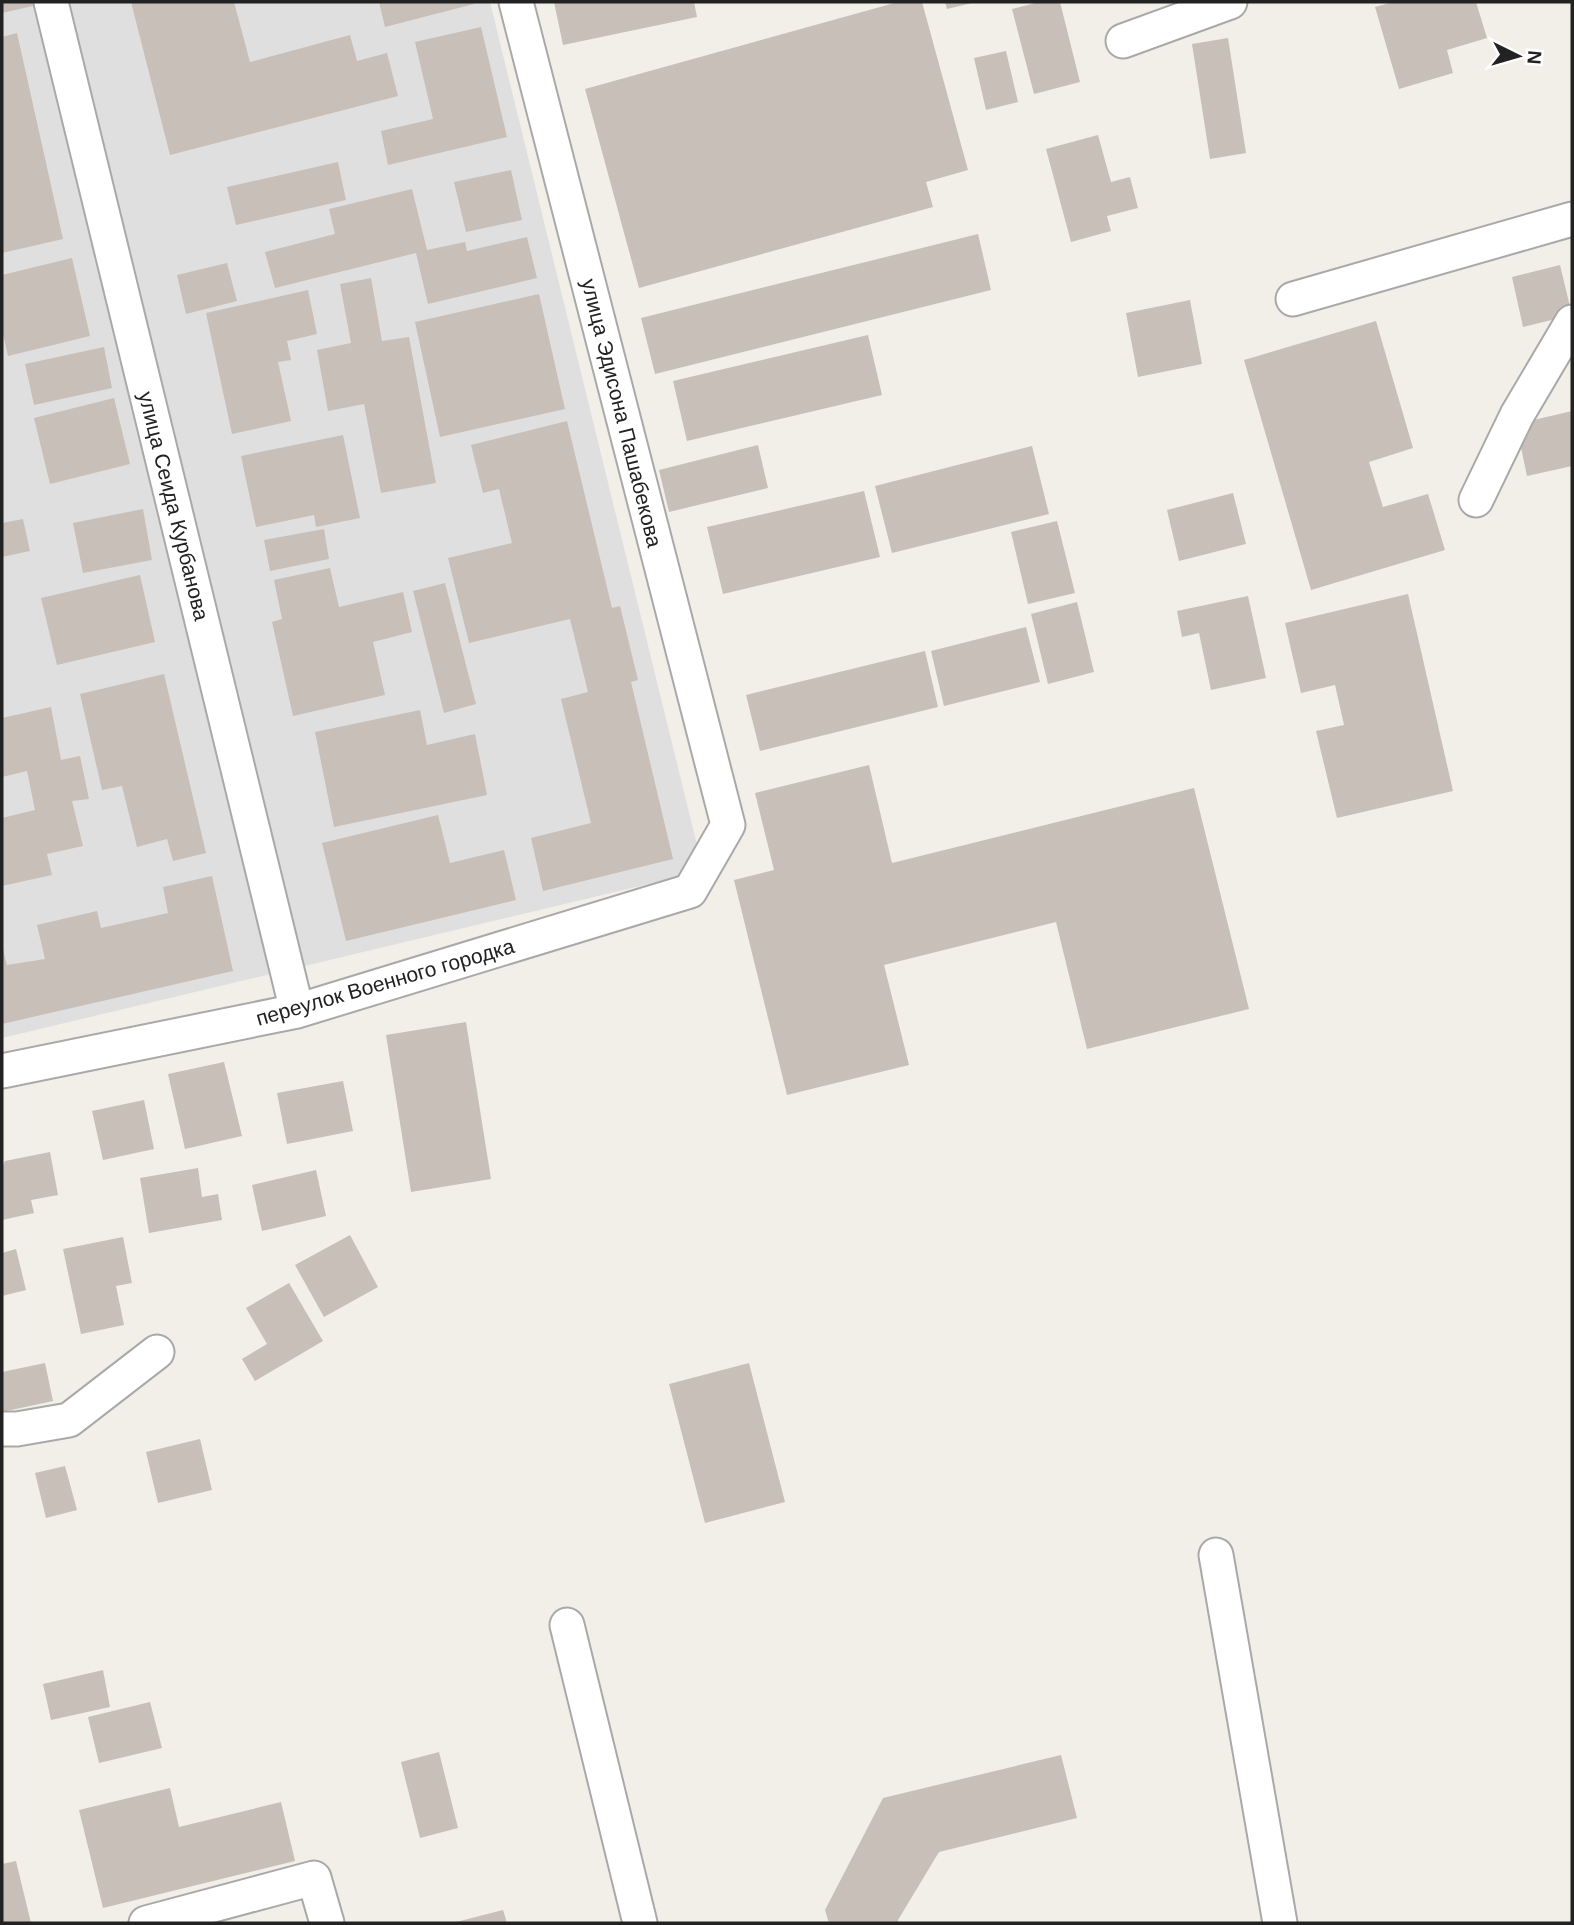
<svg xmlns="http://www.w3.org/2000/svg" width="1574" height="1925" font-family="Helvetica,sans-serif">
	<style>
		.residential { fill: #e0dfdf }
		.building { fill: #c7bfb8 }
		.lines { fill: none; stroke-linecap: round; stroke-linejoin: round }
		.minor-casing { stroke: #a9a9a9; stroke-width: 37 }
		.minor { stroke: #fff; stroke-width: 33 }
		.labels { text-anchor: middle; dominant-baseline: central; stroke-width: 7; stroke-linejoin: round; paint-order: stroke }
		.street-label { font-size: 21px; fill: #222; stroke: #fff }
	</style>
	<rect width="100%" height="100%" fill="#f2efe9"/>
	<path class="residential" d="M2,2H490L699,853L678,877L2,1038Z"/>
	<path class="building" d="M2,2H32L33,6L2,13Z
		M131,2H234L250,62L350,35L357,61L387,53L398,96L170,155Z
		M379,2H473L474,4L385,27Z
		M554,2H694L697,17L563,45Z
		M898,2H922L968,170L926,182L933,207L639,288L585,89Z
		M945,2H972V3L947,9Z
		M1039,2H1060L1080,82L1034,94L1012,9Z
		M1393,2H1476L1487,38L1447,50L1453,73L1399,89L1375,7Z
		M481,27L507,137L388,165L381,131L433,119L415,42Z
		M17,33L63,239L2,253V37Z
		M1228,38L1246,153L1210,159L1192,44Z
		M1006,51L1018,102L986,110L974,58Z
		M1098,135L1111,182L1130,177L1138,208L1107,216L1111,231L1071,242L1046,149Z
		M338,162L346,200L236,225L227,187Z
		M511,170L522,220L466,232L454,182Z
		M412,189L427,250L465,242L467,251L527,237L537,278L428,304L416,253L275,288L265,252L335,234L329,209Z
		M978,234L991,290L655,374L641,318Z
		M72,258L90,336L8,356L2,329V275Z
		M227,263L237,301L186,314L177,275Z
		M1560,265L1572,315L1523,327L1512,277Z
		M371,278L382,341L409,337L436,483L381,493L364,404L328,411L317,350L351,343L340,284Z
		M308,290L317,334L287,341L291,360L278,362L291,421L232,434L206,313Z
		M539,294L565,409L440,437L415,322Z
		M1190,300L1202,364L1138,377L1126,313Z
		M1376,321L1413,448L1369,462L1383,507L1428,494L1445,550L1311,590L1244,360Z
		M868,335L882,395L687,441L673,381Z
		M104,347L112,388L34,405L25,364Z
		M114,398L130,464L50,484L34,418Z
		M1572,411V466L1527,476L1516,424Z
		M567,421L612,608L620,606L638,680L631,682L673,859L543,891L531,838L591,823L561,699L588,692L570,619L469,643L448,558L512,543L499,489L483,493L471,445Z
		M343,435L360,518L316,527L314,515L256,527L241,456Z
		M758,445L768,488L669,512L659,470Z
		M1032,446L1049,514L892,553L875,486Z
		M864,491L880,557L723,594L707,527Z
		M1233,493L1246,544L1179,561L1167,510Z
		M143,509L152,560L83,573L73,523Z
		M23,519L30,551L2,557V523Z
		M1057,521L1075,593L1028,604L1011,532Z
		M324,529L329,559L270,571L264,540Z
		M330,568L339,607L403,592L412,632L373,642L385,695L293,716L272,622L282,619L274,580Z
		M140,575L155,642L57,665L41,598Z
		M445,583L476,704L444,713L413,591Z
		M1408,594L1453,791L1337,818L1316,731L1344,725L1335,685L1301,693L1285,623Z
		M1248,596L1266,678L1211,690L1199,633L1182,637L1177,611Z
		M1077,602L1094,672L1048,684L1031,614Z
		M1026,627L1040,682L944,706L931,651Z
		M925,651L938,707L760,751L746,695Z
		M164,674L206,853L173,861L167,839L137,847L122,786L102,790L80,694Z
		M51,707L61,760L80,756L89,799L72,801L83,846L47,854L52,875L2,886V818L35,810L27,771L2,777V718Z
		M420,710L427,745L475,734L487,795L334,827L315,732Z
		M869,765L892,863L1194,788L1249,1009L1087,1049L1056,922L884,965L909,1065L787,1095L734,880L774,870L755,793Z
		M438,815L450,863L504,850L516,900L346,941L322,843Z
		M212,876L233,971L2,1024V945L7,965L45,959L37,925L97,911L101,928L168,913L163,887Z
		M466,1022L491,1179L411,1192L386,1035Z
		M224,1062L242,1136L185,1149L168,1074Z
		M343,1081L353,1131L287,1144L277,1093Z
		M144,1100L154,1149L103,1160L92,1111Z
		M50,1152L58,1195L31,1200L34,1213L2,1220V1167L5,1161Z
		M198,1168L202,1197L218,1194L222,1220L149,1233L140,1178Z
		M316,1170L326,1216L262,1231L252,1185Z
		M350,1235L378,1287L324,1317L295,1265Z
		M123,1237L132,1283L116,1286L124,1325L81,1334L63,1249Z
		M16,1249L26,1290L2,1296V1253Z
		M289,1283L323,1341L255,1381L242,1359L267,1344L246,1308Z
		M45,1363L53,1401L2,1412V1372Z
		M749,1363L785,1502L705,1523L669,1384Z
		M200,1439L212,1490L158,1503L146,1452Z
		M65,1466L77,1510L46,1518L35,1473Z
		M103,1670L110,1707L51,1720L43,1684Z
		M150,1702L162,1748L99,1763L88,1717Z
		M439,1752L458,1828L420,1838L401,1762Z
		M1061,1755L1077,1818L939,1852L898,1920L899,1923H829L825,1910L883,1798Z
		M170,1788L179,1827L281,1802L295,1861L103,1908L79,1810Z
		M16,1861L31,1923H2V1864Z
		M503,1910L507,1923H456V1922Z"/>
	<g class="lines">
		<defs>
			<path id="minor" d="M51,2L297,1011
				M1123,41L1230,2
				M1293,299L1572,219
				M1476,500L1517,415L1572,322
				M2,1071L297,1011L690,891L728,825L516,2
				M2,1429H17L69,1420L157,1352
				M1216,1555L1280,1923
				M567,1625L640,1923
				M146,1923L314,1878L327,1923"/>
		</defs>
		<use href="#minor" class="minor-casing"/>
		<use href="#minor" class="minor"/>
	</g>
	<g class="labels">
		<g class="street-label">
			<text transform="translate(622 413) rotate(76)">улица Эдисона Пашабекова</text>
			<text transform="translate(174 506) rotate(76)">улица Сеида Курбанова</text>
			<text transform="translate(385 982) rotate(-16)">переулок Военного городка</text>
		</g>
	</g>
	<rect width="1574" height="1925" fill="none" stroke="#222222" stroke-width="7"/>
	<g transform="translate(1518 56) rotate(95)" stroke="#ffffff" stroke-width="5" paint-order="stroke">
	<path d="M0-5L12 26L0 18L-12 26Z" fill="#222222"/>
	<text y="-10" font-size="19" font-weight="bold" text-anchor="middle" fill="#222222">N</text>
	</g>
</svg>
